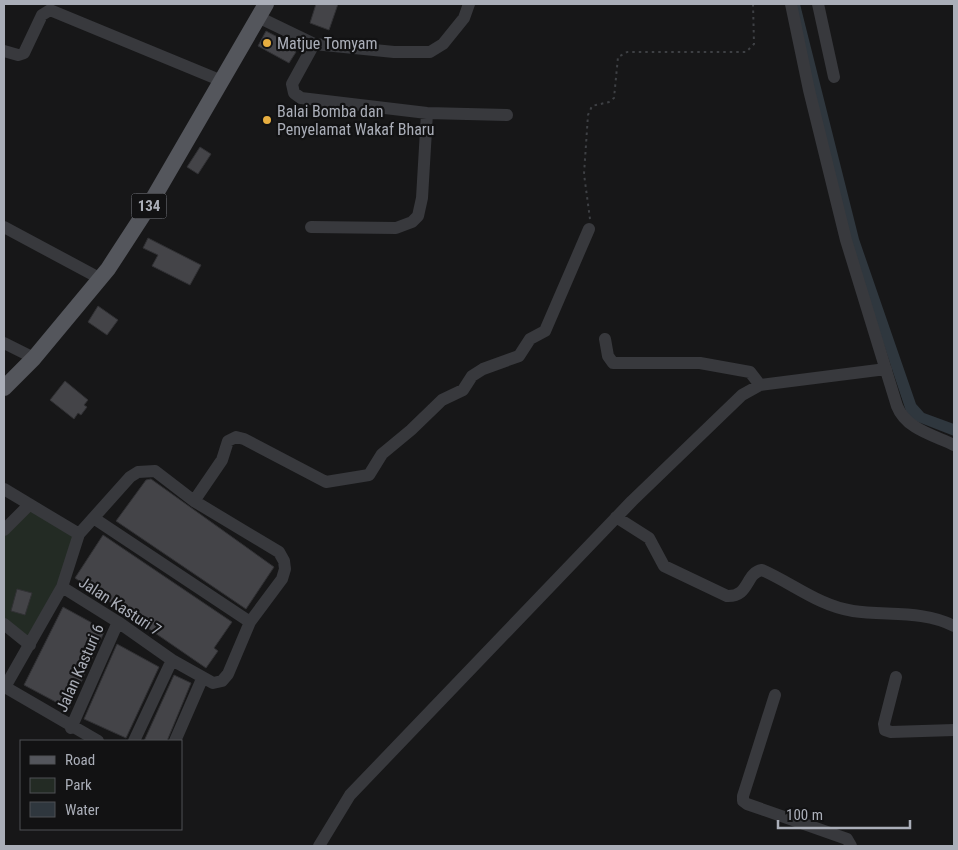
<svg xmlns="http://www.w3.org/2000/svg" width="958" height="850" font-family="'Roboto Condensed',sans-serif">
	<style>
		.green { fill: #232b24 }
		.water { fill: #2f373e }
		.building { fill: #444448; stroke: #313134 }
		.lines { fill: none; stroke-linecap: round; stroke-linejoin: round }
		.path { stroke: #3e4044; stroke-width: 2; stroke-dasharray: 2.5 4; stroke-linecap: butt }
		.minor { stroke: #38393d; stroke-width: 12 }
		.major { stroke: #54565c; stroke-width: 16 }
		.poi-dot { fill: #e7ae40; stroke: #121213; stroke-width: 2 }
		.labels { text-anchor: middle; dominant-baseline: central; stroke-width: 4.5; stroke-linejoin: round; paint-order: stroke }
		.shield { fill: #121213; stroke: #7c7f86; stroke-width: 1 }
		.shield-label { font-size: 15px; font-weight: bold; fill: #aaaeb8 }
		.poi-label { font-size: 16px; fill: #aaaeb8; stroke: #121213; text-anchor: start }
		.street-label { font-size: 16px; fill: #aaaeb8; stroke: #121213 }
	</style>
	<rect width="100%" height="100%" fill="#171718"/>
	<path class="green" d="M29,505L79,534L30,645L4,624V530Z"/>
	<path class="water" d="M794,4H800L859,239L916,404L924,413L954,424V436L913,420L906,411L848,237Z"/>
	<path class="building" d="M316,4H338L329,30L310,23Z
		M266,31L287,42L285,46L296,52L289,63L258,46Z
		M200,147L211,154L198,174L187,167Z
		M148,238L201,265L190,285L152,266L158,255L143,248Z
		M98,306L118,320L107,335L88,322Z
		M65,381L88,400L84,405L87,407L81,415L78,413L74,419L50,400Z
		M151,479L274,567L246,609L116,521L146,480Z
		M103,535L232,622L214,648L218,651L206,668L75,578Z
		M17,589L32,593L25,615L11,611Z
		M63,607L105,630L69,709L24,685Z
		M117,644L159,667L126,738L84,719Z
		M174,675L191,683L167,741H144Z"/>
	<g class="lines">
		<path class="path" d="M590,219L584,174L588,115L592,106L609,102L614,98L618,57L627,52H746L754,44L753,4"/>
		<path class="minor" d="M791,4L809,90L846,240L897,406C906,429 933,435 954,445
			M818,4L834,77
			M258,17L314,44L394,52H430L443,44L464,18L469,4
			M314,44L292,84L294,93L301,98L427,113L507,115
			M4,51L18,55L24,53L42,15L50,10L222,81
			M4,227L101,279
			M311,227L396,228L412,222L418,216L422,198L427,113
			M605,339L608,356L613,363H700L750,372L760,385
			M4,343L34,358
			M4,489L79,534
			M194,501L222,460L228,441L236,437L244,439L326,482L369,475L382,454L411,430L442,400L463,390L472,376L483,369L519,356L530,339L545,331L589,229
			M616,517L649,538L664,566L727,596C750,597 745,573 762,570C792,583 819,606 853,611C886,616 923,610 954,626
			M95,519L250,622
			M4,530L29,505
			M62,587L79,534L130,477L138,472L155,471L194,501L279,552L284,561L285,569L282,579L250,622L228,674L222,681L213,683L172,660
			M4,624L30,645
			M896,677L884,724L885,730L891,732L954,730
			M775,695L743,796V801L747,804L847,839L851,846
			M71,728L118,622
			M98,741L5,687L62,587L118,622L172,660L134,741
			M175,741L202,679
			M319,846L350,795L632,501L742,395L760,385L886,369"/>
		<path class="major" d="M4,388L34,358L108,269L147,209L266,4"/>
	</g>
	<g class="poi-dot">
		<circle cx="267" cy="43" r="5"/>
		<circle cx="267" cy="120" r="5"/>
	</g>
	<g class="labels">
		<rect class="shield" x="131.5" y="193.5" width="35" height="25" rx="4"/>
		<g class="shield-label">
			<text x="149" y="206">134</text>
		</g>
		<g class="poi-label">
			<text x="277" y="43">Matjue Tomyam</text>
			<text x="277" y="111">Balai Bomba dan<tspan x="277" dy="18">Penyelamat Wakaf Bharu</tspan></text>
		</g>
		<g class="street-label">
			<text transform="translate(120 606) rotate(33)">Jalan Kasturi 7</text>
			<text transform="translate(80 668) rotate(-66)">Jalan Kasturi 6</text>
		</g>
	</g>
	<rect width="958" height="850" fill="none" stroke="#aaaeb8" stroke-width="10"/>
	<rect x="20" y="740" width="162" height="90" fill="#121213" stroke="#4f5055"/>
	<rect x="30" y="756" width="25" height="8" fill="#54565c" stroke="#4f5055"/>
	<text x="65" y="765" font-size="15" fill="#aaaeb8">Road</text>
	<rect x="30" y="778" width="25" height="15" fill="#232b24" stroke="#4f5055"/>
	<text x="65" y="790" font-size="15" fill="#aaaeb8">Park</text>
	<rect x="30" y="802" width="25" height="15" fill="#2f373e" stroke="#4f5055"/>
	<text x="65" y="815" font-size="15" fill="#aaaeb8">Water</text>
	<path d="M778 820v8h132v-8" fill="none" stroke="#aaaeb8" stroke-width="2.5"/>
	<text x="786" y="820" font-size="15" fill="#aaaeb8" stroke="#121213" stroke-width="4" paint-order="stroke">100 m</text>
</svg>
